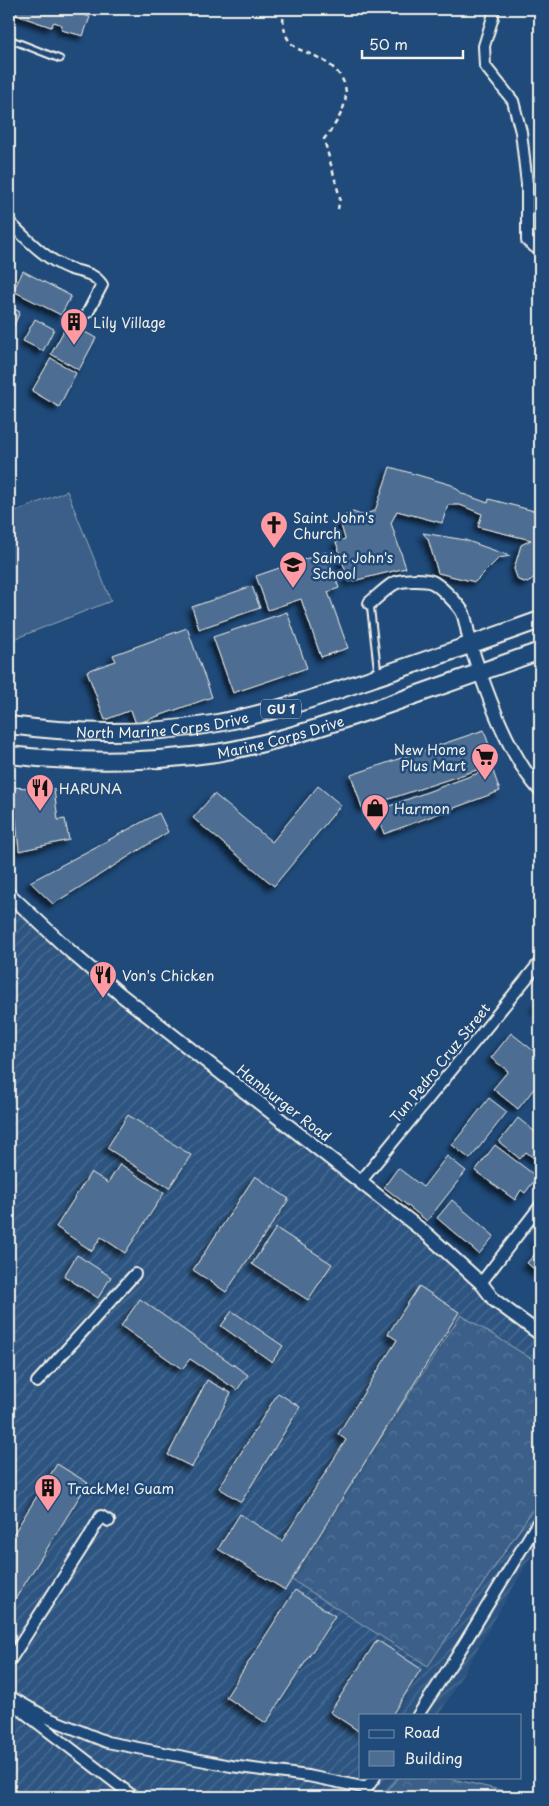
<svg xmlns="http://www.w3.org/2000/svg" width="549" height="1806" font-family="'Playpen Sans',sans-serif">
	<style>
		.industrial { fill: url(#industrial-furrows) }
		.grass { fill: #3a5f88; stroke: #97a8b8 }
		.forest { fill: url(#forest-crowns); stroke: #97a8b8 }
		.building { fill: #4d6e92; stroke: #f4f1e8; filter: url(#shadow) }
		.lines { fill: none; stroke-linecap: round; stroke-linejoin: round }
		.service-casing { stroke: #f4f1e8; stroke-width: 9 }
		.minor-casing { stroke: #f4f1e8; stroke-width: 14 }
		.tertiary-casing { stroke: #f4f1e8; stroke-width: 16 }
		.primary-casing { stroke: #f4f1e8; stroke-width: 20 }
		.path { stroke: #f4f1e8; stroke-width: 2.5; stroke-dasharray: 5 4; stroke-linecap: butt }
		.service { stroke: #1f4a7a; stroke-width: 5 }
		.minor { stroke: #1f4a7a; stroke-width: 10 }
		.tertiary { stroke: #1f4a7a; stroke-width: 12 }
		.primary { stroke: #1f4a7a; stroke-width: 16 }
		.labels { text-anchor: middle; dominant-baseline: central; stroke-width: 5; stroke-linejoin: round; paint-order: stroke }
		.shield { fill: #1f4a7a; stroke: #b4bfc7; stroke-width: 1 }
		.shield-label { font-size: 12px; font-weight: bold; fill: #f4f1e8 }
		.poi-label { font-size: 14px; fill: #f4f1e8; stroke: #1f4a7a; text-anchor: start }
		.street-label { font-size: 14px; fill: #f4f1e8; stroke: #1f4a7a }
	</style>
	<defs>
		<pattern id="industrial-furrows" width="10" height="10" patternUnits="userSpaceOnUse" patternTransform="scale(1.25)"><rect width="10" height="10" fill="#2d5581"/><path d="M-1 1l2-2M0 10L10 0M9 11l2-2" fill="none" stroke="#4c6e93"/></pattern>
		<pattern id="forest-crowns" width="20" height="18" patternUnits="userSpaceOnUse" patternTransform="scale(1.25)"><rect width="20" height="18" fill="#3a5f88"/><path d="M2 6a3 3 0 1 1 6 0M12 15a3 3 0 1 1 6 0" fill="none" stroke="#577699"/></pattern>
		<filter id="shadow"><feDropShadow dx="-4.5" dy="4.5" stdDeviation="2.5" flood-color="#0009"/></filter>
	</defs>
	<rect width="100%" height="100%" fill="#1f4a7a"/>
	<filter id="ink" filterUnits="userSpaceOnUse"><feTurbulence type="fractalNoise" baseFrequency=".02" numOctaves="2"/><feDisplacementMap in="SourceGraphic" scale="10" xChannelSelector="R" yChannelSelector="G"/><feConvolveMatrix kernelMatrix="1 2 1 2 8 2 1 2 1" color-interpolation-filters="sRGB"/></filter>
	<g filter="url(#ink)">
		<path class="industrial" d="M9,898L540,1333V1541L439,1715H360V1777H399L393,1783L392,1797H9Z"/>
		<path class="grass" d="M67,491L111,601L9,641V514Z"/>
		<path class="forest" d="M461,1315L540,1364V1499L428,1666L289,1578Z
			M399,1777H444L530,1797H381Z"/>
		<path class="building" d="M16,9H74L73,11L90,17L83,36L61,30L62,25L54,22L51,27L16,15L18,9Z
			M23,271L71,296L61,315L13,291Z
			M9,306L20,312L11,332L9,331Z
			M35,319L54,329L43,351L23,341Z
			M68,323L96,338L79,370L51,354Z
			M51,358L76,373L59,407L32,391Z
			M390,467L452,485L463,494L488,503L489,499L538,512V522H540V571L528,583L518,580L514,569L521,545L531,540L478,527L482,514L460,505H448L442,523L397,511L391,523L406,568L349,582L336,542L345,539L339,518L353,512L361,515L375,511Z
			M423,533L465,540L510,556L499,558L475,582L438,573L428,539Z
			M326,552L339,588L328,592L348,648L321,657L301,599L268,610L256,576Z
			M252,586L260,608L199,629L192,607Z
			M287,612L307,668L233,693L213,637Z
			M187,628L212,697L136,724L131,710L105,720L87,671L116,661L113,655Z
			M484,730L495,764L362,808L351,775Z
			M492,768L500,791L384,834L376,811Z
			M318,786L341,805L274,886L193,818L214,794L272,842Z
			M9,787L54,789L58,820L65,819L69,840L19,851L16,819L9,812Z
			M159,813L168,832L53,904L30,882Z
			M540,1000V1011L535,1007Z
			M511,1033L540,1056V1081L518,1109L493,1089L508,1071L491,1058Z
			M489,1098L507,1112L470,1159L452,1145Z
			M128,1115L191,1155L169,1188L107,1148Z
			M518,1118L540,1136V1163L526,1152L520,1159L499,1142Z
			M495,1145L537,1177L525,1193L521,1190L515,1200L475,1171Z
			M447,1156L466,1171L427,1221L384,1187L398,1168L423,1187Z
			M120,1164L164,1193L125,1253L101,1237L92,1251L56,1227L91,1172L108,1183Z
			M255,1176L289,1199L226,1292L193,1270Z
			M452,1200L494,1236L479,1254L437,1218Z
			M276,1228L332,1264L308,1300L252,1264Z
			M540,1236V1247L535,1242Z
			M540,1248V1274L527,1263Z
			M77,1255L111,1277L98,1298L64,1276Z
			M419,1286L459,1312L285,1590L218,1549L240,1514L282,1541L346,1440L338,1434L397,1340L388,1334Z
			M140,1299L248,1375L237,1390L190,1359L182,1369L121,1326Z
			M232,1311L283,1346L272,1362L221,1326Z
			M207,1380L231,1393L192,1467L168,1455Z
			M278,1393L300,1407L241,1502L219,1488Z
			M57,1464L88,1483L9,1609V1541Z
			M295,1590L335,1616L266,1723L226,1697Z
			M377,1640L421,1669L392,1715H360V1732L330,1712Z"/>
		<g class="lines">
			<defs>
				<path id="service" d="M9,39L60,59
					M370,603L378,674"/>
				<path id="minor" d="M493,9V17L484,46L485,66L513,101L521,132L527,184V241L540,251
					M9,222C26,238 45,259 68,268C81,273 94,272 102,285L88,312
					M361,1181L540,962
					M481,1283L540,1206
					M37,1382L135,1274
					M9,1662L86,1542L101,1516L109,1521
					M9,1696L48,1718L107,1742L231,1766L308,1776L367,1788
					M17,1707L134,1797
					M418,1715L456,1657L540,1519
					M366,1797L367,1788L375,1777"/>
				<path id="tertiary" d="M370,603C377,597 385,589 393,584C400,579 427,579 434,583C442,588 459,605 463,613C467,624 468,636 471,647C486,691 508,755 540,790
					M9,894L71,952L120,994L428,1235L481,1283L494,1300L540,1334"/>
				<g id="primary">
					<path id="s1" d="M9,725C76,734 145,735 212,724C270,714 324,695 379,676C433,658 487,639 540,620"/>
					<path id="s2" d="M9,755C78,763 147,763 216,753C275,743 331,724 387,705C438,687 489,669 540,651"/>
				</g>
			</defs>
			<use href="#service" class="service-casing"/>
			<use href="#minor" class="minor-casing"/>
			<use href="#tertiary" class="tertiary-casing"/>
			<use href="#primary" class="primary-casing"/>
			<path class="path" d="M283,9C283,18 283,31 288,39C294,49 303,51 313,55C359,77 351,106 324,139L340,198L338,209"/>
			<use href="#service" class="service"/>
			<use href="#minor" class="minor"/>
			<use href="#tertiary" class="tertiary"/>
			<use href="#primary" class="primary"/>
		</g>
	</g>
	<defs>
		<symbol id="building-pin" viewBox="-11 -11 22 30"><path d="M0 17L-7.5 6A9.5 9.5 0 1 1 7.5 6Z" fill="#ff9aa2" stroke="#1f4a7a"/><path d="M-4-6H4V6H1V3H-1V6H-4ZM-2.5-4.3h1.7v1.8h-1.7ZM.8-4.3h1.7v1.8H.8ZM-2.5-1h1.7V.8h-1.7ZM.8-1h1.7V.8H.8Z" fill="#111"/></symbol>
		<symbol id="church-pin" viewBox="-11 -11 22 30"><path d="M0 17L-7.5 6A9.5 9.5 0 1 1 7.5 6Z" fill="#ff9aa2" stroke="#1f4a7a"/><path d="M-1.2-6h2.4v3.5h3.3v2.4h-3.3V6h-2.4V-.1h-3.3v-2.4h3.3Z" fill="#111"/></symbol>
		<symbol id="school-pin" viewBox="-11 -11 22 30"><path d="M0 17L-7.5 6A9.5 9.5 0 1 1 7.5 6Z" fill="#ff9aa2" stroke="#1f4a7a"/><path d="M0-5L7-2L0 1L-7-2ZM-4 1L0 2.5L4 1V4Q0 6-4 4Z" fill="#111"/></symbol>
		<symbol id="supermarket-pin" viewBox="-11 -11 22 30"><path d="M0 17L-7.5 6A9.5 9.5 0 1 1 7.5 6Z" fill="#ff9aa2" stroke="#1f4a7a"/><path d="M-6-5.5h2.5l.6 2H6L4.5 2H-2.5L-4.4-4H-6ZM-1.5 3.2a1.3 1.3 0 1 0 .1 0ZM3 3.2a1.3 1.3 0 1 0 .1 0Z" fill="#111"/></symbol>
		<symbol id="restaurant-pin" viewBox="-11 -11 22 30"><path d="M0 17L-7.5 6A9.5 9.5 0 1 1 7.5 6Z" fill="#ff9aa2" stroke="#1f4a7a"/><path d="M-5-6h1v4h1v-4h1v4h1v-4h1v5L-1.5 .5V6h-2V.5L-5-1ZM5-6V6H3V1.5H1.5Q1.5-4 5-6Z" fill="#111"/></symbol>
		<symbol id="shop-pin" viewBox="-11 -11 22 30"><path d="M0 17L-7.5 6A9.5 9.5 0 1 1 7.5 6Z" fill="#ff9aa2" stroke="#1f4a7a"/><path d="M-5-2.5h2.3a2.7 3.5 0 0 1 5.4 0H5L5.5 6h-11ZM-1.5-2.5h3a1.5 2.3 0 0 0-3 0Z" fill="#111"/></symbol>
	</defs>
	<g fill-rule="evenodd">
		<use href="#building-pin" x="58" y="306" width="32" height="43"/>
		<use href="#church-pin" x="258" y="509" width="32" height="43"/>
		<use href="#school-pin" x="277" y="549" width="32" height="43"/>
		<use href="#supermarket-pin" x="469" y="741" width="32" height="43"/>
		<use href="#restaurant-pin" x="24" y="772" width="32" height="43"/>
		<use href="#shop-pin" x="359" y="792" width="32" height="43"/>
		<use href="#restaurant-pin" x="87" y="959" width="32" height="43"/>
		<use href="#building-pin" x="32" y="1472" width="32" height="43"/>
	</g>
	<g class="labels">
		<rect class="shield" x="261" y="699.5" width="40" height="19" rx="4"/>
		<g class="shield-label">
			<text x="281" y="709">GU 1</text>
		</g>
		<g class="poi-label">
			<text x="93" y="322">Lily Village</text>
			<text x="293" y="517">Saint John's<tspan x="293" dy="16">Church</tspan></text>
			<text x="312" y="557">Saint John's<tspan x="312" dy="16">School</tspan></text>
			<text x="466" y="749" text-anchor="end">New Home<tspan x="466" dy="16">Plus Mart</tspan></text>
			<text x="59" y="788">HARUNA</text>
			<text x="394" y="808">Harmon</text>
			<text x="122" y="975">Von's Chicken</text>
			<text x="67" y="1488">TrackMe! Guam</text>
		</g>
		<g class="street-label">
			<text stroke="none"><textPath href="#s1" startOffset="154">North Marine Corps Drive</textPath></text>
			<text stroke="none"><textPath href="#s2" startOffset="274">Marine Corps Drive</textPath></text>
			<text transform="translate(440 1063) rotate(-51)">Tun Pedro Cruz Street</text>
			<text transform="translate(284 1103) rotate(38)">Hamburger Road</text>
		</g>
	</g>
	<rect width="549" height="1806" fill="none" stroke="#1f4a7a" stroke-width="30"/>
	<rect x="15" y="15" width="519" height="1776" fill="none" stroke="#f4f1e8" stroke-width="2" filter="url(#ink)"/>
	<rect x="359" y="1714" width="162" height="65" fill="#1f4a7a" stroke="#748da6"/>
	<rect x="369" y="1730" width="25" height="8" fill="#1f4a7a" stroke="#748da6"/>
	<text x="404" y="1738" font-size="15" fill="#f4f1e8">Road</text>
	<rect x="369" y="1751" width="25" height="15" fill="#4d6e92" stroke="#748da6"/>
	<text x="404" y="1764" font-size="15" fill="#f4f1e8">Building</text>
	<path d="M362 50v8h101v-8" fill="none" stroke="#f4f1e8" stroke-width="2.5"/>
	<text x="369" y="50" font-size="15" fill="#f4f1e8" stroke="#1f4a7a" stroke-width="4" paint-order="stroke">50 m</text>
</svg>
